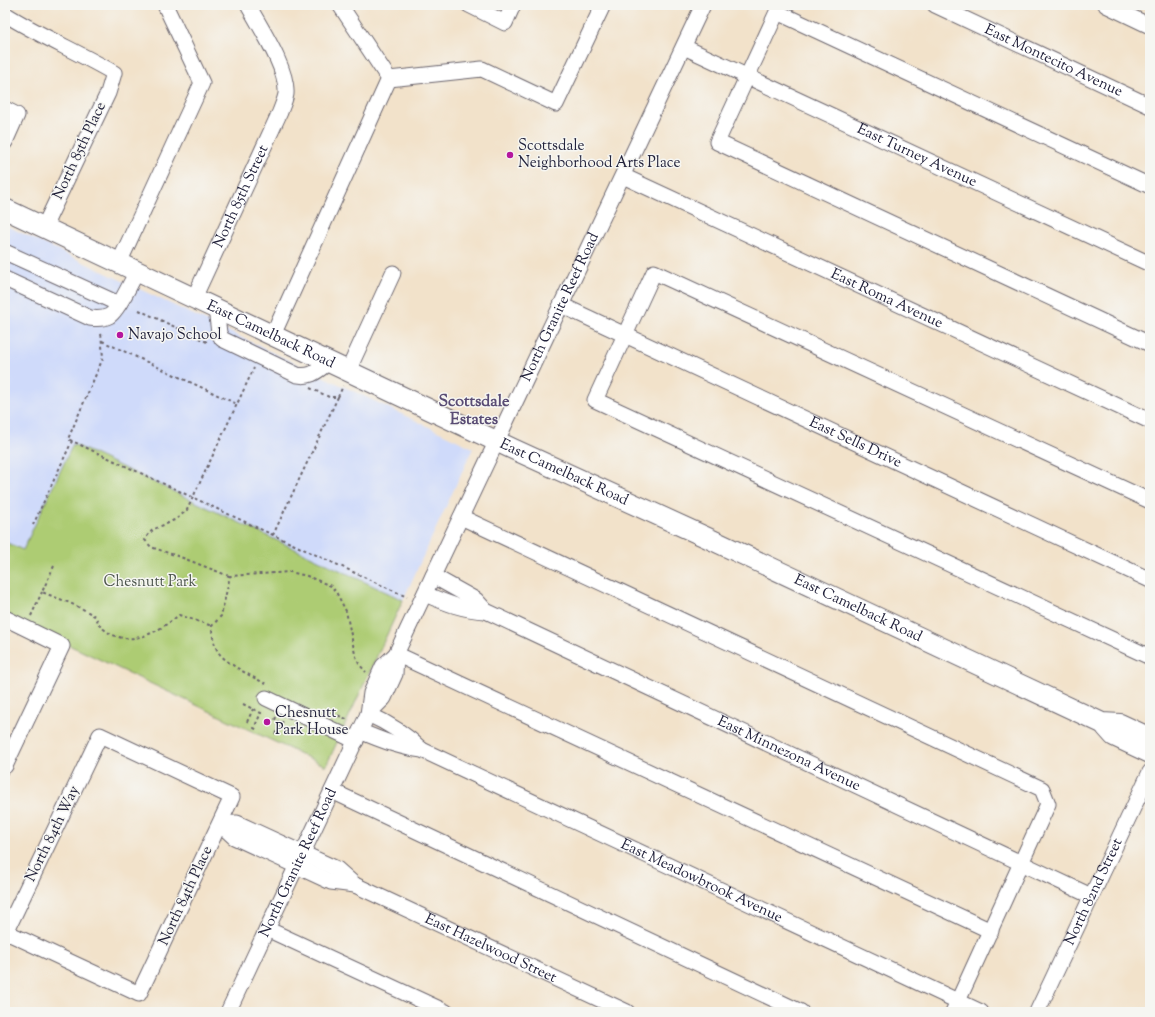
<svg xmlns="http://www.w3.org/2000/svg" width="1155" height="1017" font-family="'Sorts Mill Goudy',serif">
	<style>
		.built { fill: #cfdafa }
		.green { fill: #adcc73; stroke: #687757 }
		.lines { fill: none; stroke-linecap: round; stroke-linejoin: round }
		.minor-casing { stroke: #6b656d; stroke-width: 17 }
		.major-casing { stroke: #6b656d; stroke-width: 22 }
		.path { stroke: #6b656d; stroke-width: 2; stroke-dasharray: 3 3; stroke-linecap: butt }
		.minor { stroke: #fff; stroke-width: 15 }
		.major { stroke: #fff; stroke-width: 20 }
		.poi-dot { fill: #b5179e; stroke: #f6f6f2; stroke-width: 1.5 }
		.labels { text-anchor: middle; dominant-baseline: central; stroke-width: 3; stroke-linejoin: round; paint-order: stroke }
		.street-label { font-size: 15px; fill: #22223b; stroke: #f6f6f2 }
		.poi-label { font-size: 15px; fill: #22223b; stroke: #f6f6f2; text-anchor: start }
		.park-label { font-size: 15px; fill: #4c554c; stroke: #f6f6f2 }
		.neighbourhood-label { font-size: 16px; font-weight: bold; fill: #594c74; stroke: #f6f6f2 }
	</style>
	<rect width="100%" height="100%" fill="#f6f6f2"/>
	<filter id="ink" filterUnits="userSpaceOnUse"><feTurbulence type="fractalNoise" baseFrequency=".025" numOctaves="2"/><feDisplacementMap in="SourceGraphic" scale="8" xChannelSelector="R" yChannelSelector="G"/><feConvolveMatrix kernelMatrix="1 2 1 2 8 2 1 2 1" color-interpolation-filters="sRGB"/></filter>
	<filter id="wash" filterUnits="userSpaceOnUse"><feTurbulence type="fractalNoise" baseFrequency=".012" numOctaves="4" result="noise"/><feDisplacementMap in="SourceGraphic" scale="16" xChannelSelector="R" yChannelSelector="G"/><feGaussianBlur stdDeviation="0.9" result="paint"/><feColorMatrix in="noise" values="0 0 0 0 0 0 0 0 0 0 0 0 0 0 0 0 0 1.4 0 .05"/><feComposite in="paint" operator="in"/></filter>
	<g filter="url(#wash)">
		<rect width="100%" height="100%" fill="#f2e2ca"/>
		<path class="built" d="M5,225L473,448L403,600L73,445L23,550L5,542Z"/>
		<path class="green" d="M73,444L403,600L326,766L5,615V542L23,550Z"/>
	</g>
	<g filter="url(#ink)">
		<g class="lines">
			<defs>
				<g id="minor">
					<path d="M469,5L505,23L513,5"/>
					<path id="s1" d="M935,5L1150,106"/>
					<path d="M1106,5L1150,26"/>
					<path d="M5,14C40,36 78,52 114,73L108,93L44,227"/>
					<path id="s2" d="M684,47L1150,264"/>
					<path d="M389,79L482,69L556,104L603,5"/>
					<path d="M5,109L17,115L5,142"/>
					<path id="s3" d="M623,176L1150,421"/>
					<path d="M1150,186L777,12L717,142L1150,344"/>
					<path d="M5,252L119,304"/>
					<path d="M119,263L202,83L165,5"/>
					<path d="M5,279L90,318C97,319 103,319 109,316C117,312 132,281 137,271"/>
					<path id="s4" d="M194,298L280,112C282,106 285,100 286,94C288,69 260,27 248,5"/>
					<path id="s5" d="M561,305L1150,580"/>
					<path d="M216,308L219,333L222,339L297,375C312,378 318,370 329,362"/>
					<path d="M273,335L389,79L340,5"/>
					<path d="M348,371L393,273"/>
					<path d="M1150,501L654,272L595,400L1150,657"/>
					<path d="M461,517L1042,789L1048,804L953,1012"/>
					<path id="s6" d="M433,576L476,600L486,611L1091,896"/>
					<path d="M425,594C446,603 463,610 486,611"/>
					<path d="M5,618L62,646L5,766"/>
					<path d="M396,654L991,931"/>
					<path d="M266,698L356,741"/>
					<path d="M368,714L371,693L383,666L396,654"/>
					<path d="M368,714C388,723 407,735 422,750"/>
					<path id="s7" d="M360,731C380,740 401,748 422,750L981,1012"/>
					<path d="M100,735L232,797L139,994L6,932Z"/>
					<path d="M332,791L801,1012"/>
					<path id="s8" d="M220,824L237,823L337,869L355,885L627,1012"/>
					<path d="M220,824L234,837L331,882L355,885"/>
					<path d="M267,929L446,1012"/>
					<path id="s9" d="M228,1012L368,714L384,698L395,674L396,654L703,5"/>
					<path id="s10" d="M1037,1012L1150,772"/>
				</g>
				<g id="major">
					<path id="s11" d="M5,209L513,449L710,539L1102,723L1120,724L1150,738"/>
					<path d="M1106,727L1114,736L1150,753"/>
				</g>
			</defs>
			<use href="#minor" class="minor-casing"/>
			<use href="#major" class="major-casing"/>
			<path class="path" d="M139,310L209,343
				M102,341L237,404
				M310,388L329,397H338L343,386
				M338,397L273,535L407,597
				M72,441L68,439L103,358L101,332
				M33,525L72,441L273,535
				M54,566L42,592C59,599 78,605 93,615C97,617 97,621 99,625C101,627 106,631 109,633C134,647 159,631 179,615L212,626
				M229,576L183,558L151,547L145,540C152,526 160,528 172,521C178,519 183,513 187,510L254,368
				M31,616L42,592
				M266,684C253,677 228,665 219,653C214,646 212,635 212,626L221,616L230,576L290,572L307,576L331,586L336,592L346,611L355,654L359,664L366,672
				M243,704L261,713L254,728L258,730
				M327,711L349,720
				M276,717L275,720L281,723
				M247,722L253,709
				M275,734L283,721"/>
			<use href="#minor" class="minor"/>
			<use href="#major" class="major"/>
		</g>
	</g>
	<g class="poi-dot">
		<circle cx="510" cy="155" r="4"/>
		<circle cx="120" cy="335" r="4"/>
		<circle cx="267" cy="722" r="4"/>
	</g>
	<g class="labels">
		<g class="street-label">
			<text stroke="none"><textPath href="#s1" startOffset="131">East Montecito Avenue</textPath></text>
			<text transform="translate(80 151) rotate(-65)">North 85th Place</text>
			<text stroke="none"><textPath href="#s2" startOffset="257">East Turney Avenue</textPath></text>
			<text stroke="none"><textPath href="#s4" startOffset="112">North 85th Street</textPath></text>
			<text stroke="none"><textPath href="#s3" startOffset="291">East Roma Avenue</textPath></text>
			<text stroke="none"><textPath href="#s9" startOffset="782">North Granite Reef Road</textPath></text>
			<text stroke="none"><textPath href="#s11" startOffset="294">East Camelback Road</textPath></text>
			<text stroke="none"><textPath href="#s5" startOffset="325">East Sells Drive</textPath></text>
			<text stroke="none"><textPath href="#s11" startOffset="618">East Camelback Road</textPath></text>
			<text stroke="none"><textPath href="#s11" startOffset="942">East Camelback Road</textPath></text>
			<text stroke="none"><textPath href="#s6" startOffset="399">East Minnezona Avenue</textPath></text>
			<text transform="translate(53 834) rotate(-64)">North 84th Way</text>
			<text stroke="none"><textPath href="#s9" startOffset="165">North Granite Reef Road</textPath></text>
			<text stroke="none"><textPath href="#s7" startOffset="374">East Meadowbrook Avenue</textPath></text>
			<text stroke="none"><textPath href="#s10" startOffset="133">North 82nd Street</textPath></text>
			<text transform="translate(186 896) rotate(-65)">North 84th Place</text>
			<text stroke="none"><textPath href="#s8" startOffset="301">East Hazelwood Street</textPath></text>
		</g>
		<g class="poi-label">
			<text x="518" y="146">Scottsdale<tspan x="518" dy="17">Neighborhood Arts Place</tspan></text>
			<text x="128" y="335">Navajo School</text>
			<text x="275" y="713">Chesnutt<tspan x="275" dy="17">Park House</tspan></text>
		</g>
		<g class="park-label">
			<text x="150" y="582">Chesnutt Park</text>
		</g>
		<g class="neighbourhood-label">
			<text x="474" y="402">Scottsdale<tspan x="474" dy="18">Estates</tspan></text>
		</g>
	</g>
	<rect width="1155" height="1017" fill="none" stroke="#f6f6f2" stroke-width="20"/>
</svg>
